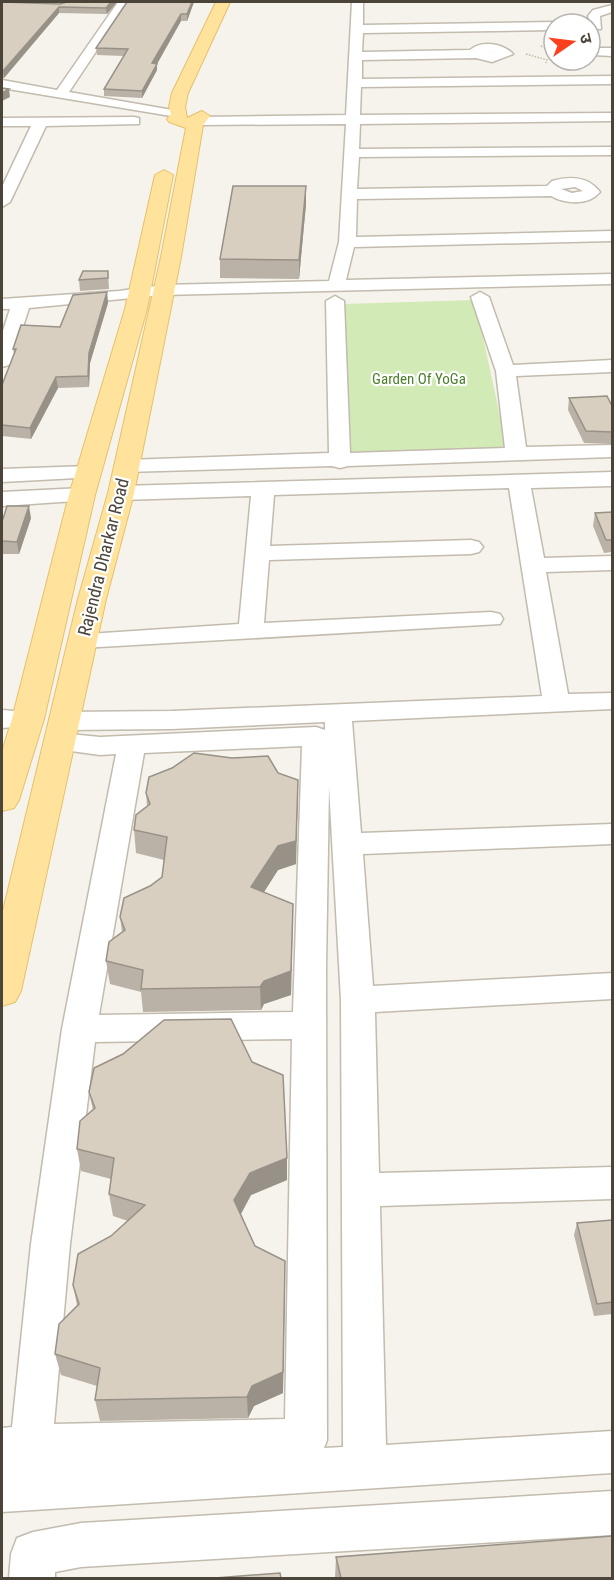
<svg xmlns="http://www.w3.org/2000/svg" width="614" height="1580" font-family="'Roboto Condensed','Noto Sans Devanagari',sans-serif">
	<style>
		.green { fill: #d2eab5 }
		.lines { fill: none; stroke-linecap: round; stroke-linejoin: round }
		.minor-casing { stroke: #c2bbae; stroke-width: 3 }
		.major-casing { stroke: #e6c16a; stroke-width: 2 }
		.path { stroke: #c4b79f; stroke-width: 1.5; stroke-dasharray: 1.5 1.5; stroke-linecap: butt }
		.minor { fill: #fff; fill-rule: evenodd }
		.major { fill: #ffe39c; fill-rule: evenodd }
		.wall { fill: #bab2a6 }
		.shaded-wall { fill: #979187 }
		.building { fill: #d8cfc1; stroke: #979187; stroke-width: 1.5 }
		.labels { text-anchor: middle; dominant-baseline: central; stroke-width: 4.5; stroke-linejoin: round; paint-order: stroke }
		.far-park-label { font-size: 15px; fill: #4a7f2a; stroke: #fff }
		.street-label { font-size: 18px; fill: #4b4439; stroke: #fff }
	</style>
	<rect width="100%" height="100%" fill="#f6f3ec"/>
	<path class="green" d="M475,300L507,449L349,457L344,304Z"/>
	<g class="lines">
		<defs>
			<path id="minor" d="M118,2H129L69,92L178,111L183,112V118L2,88V80L57,90Z
				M352,2H363V25L554,22L559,24H554V30L363,33L362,52L470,50C481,40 503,43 513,54L492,62L476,58L362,60V79L612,76V84L361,87L360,115L612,113V121L360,124L359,149L612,147V155L359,157L357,189L547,186L552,181C570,176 588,176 600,192C588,206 565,204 551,196L357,199L356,237L612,231V241L354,247L346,280L612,274V284L163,295L29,308L12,361L9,365L2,367V334L10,309H2V299L119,291L163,285L329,281L339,242L346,124L199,125L192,121L199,117L346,115ZM483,52L496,53H497ZM575,187L583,191L572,193L561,189Z
				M612,5V12L600,16L601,29H593L588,16L593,10Z
				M596,48H612V56L592,55L590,52Z
				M134,117L139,118V124L46,126L10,202L2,207V187L31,126H2V118Z
				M480,292L489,297L513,365L612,360V372L516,376L526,447L612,445V457L348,466L340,468L332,466L126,472L118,471L115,466L118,461L126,460L329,453L326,301L335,296L344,301L350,453L505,448L496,371L471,297Z
				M88,466L96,467L99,472L96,477L2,482V469Z
				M612,472V486L531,488L544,558L612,556V570L546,572L568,694L612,693V709L352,721L361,833L612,824V844L363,854L373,986L612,973V999L375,1012L379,1173L612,1167V1199L380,1206L386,1445L612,1431V1473L2,1512V1428L12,1427L31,1244L62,1029L116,754L100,755L49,748L45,742L49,736L59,733L100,737L316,727L325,730V722L172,729L64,730L54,727L50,721L54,715L64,712L172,711L542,696L509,488L274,495L270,546L471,540L479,542L483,547L479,552L471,554L269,560L264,623L491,612L500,614L503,619L500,624L82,648L73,645L69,640L73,635L239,624L251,496L121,500L113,498L110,493L113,488L121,486ZM302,746L293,1012L99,1015L144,753ZM329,787L341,1000L343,1447L324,1448L327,1440L326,969ZM292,1039L285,1419L54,1424L70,1244L95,1042Z
				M82,488L90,490L93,495L90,500L2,506V492Z
				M2,710L38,713L41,719L38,725L2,728Z
				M612,1491V1535L81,1567L55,1572V1578H9L11,1554L17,1538L33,1532L81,1523Z"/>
			<path id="major" d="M216,2H230L188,93L185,107L187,118L202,111L210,116L203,125L181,257L134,493L106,599L21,991L15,1002L2,1006V915L78,599L108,493L161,257L186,128L169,122L167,119L171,114L169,107L172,93Z
				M164,170L173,175L147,309L95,495L44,719L19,800L14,808L2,811V752L12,719L69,495L125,309L155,175Z"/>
		</defs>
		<use href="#minor" class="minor-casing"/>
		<use href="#major" class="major-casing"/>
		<path class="path" d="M541,46L554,53
			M526,54L547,60L546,63"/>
		<use href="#minor" class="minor"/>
		<use href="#major" class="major"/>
	</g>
	<path class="wall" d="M2,2L60,4L117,2L107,14L59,13L4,78H2Z
		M194,2L187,21H181L157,64V70L142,98L104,96V89L124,56L97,55L96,48Z
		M306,204L299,279L220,278V259Z
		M108,271L109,289L80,291L79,280Z
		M107,292L108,303L90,363L89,387L58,388L31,439L2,436V385L14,354L13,349L60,327Z
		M569,398L612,406V444L584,443L568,410Z
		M612,512V552L604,553L593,526L595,513Z
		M31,518L19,554H2V519Z
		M278,773L298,780L296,864L278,870L264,892L293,904L291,995L264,1004L261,1010L143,1012L141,992L110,984L106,961L122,932L120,917L150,886L162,877L164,860L136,853L134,830L147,806L146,793Z
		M89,1092L287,1180L251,1195L241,1214L255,1246L285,1283L283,1393L254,1406L248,1418L100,1421L95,1400L97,1386L61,1375L55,1354L77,1305L73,1285L111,1236L128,1221L113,1216L109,1194L111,1179L81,1171L77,1149L93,1110Z
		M612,1220V1314L594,1316L574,1235L577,1223Z
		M336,1557L612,1578H335Z"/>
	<path class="shaded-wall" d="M111,2H117L107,14L106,8Z
		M192,2H194L187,21V14Z
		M59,7V13L4,78L3,71Z
		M181,14V21L157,64V70L142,98V91L152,63Z
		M9,89L10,97L2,101V93Z
		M306,186V204L299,279V260Z
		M107,292L108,303L90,363L89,387L88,376L89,353Z
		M56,377L58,388L31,439L30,428Z
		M29,506L31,518L19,554L17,542Z
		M298,780L296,864L278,870L252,911L251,887Z
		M293,904L291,995L264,1004L261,1010L260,987L264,981Z
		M287,1158V1180L251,1195L236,1223L234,1200L250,1173Z
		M285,1261L283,1393L254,1406L248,1418L247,1397Z"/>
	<path class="building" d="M2,2L60,4L67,2H111L106,8L59,7L3,71H2Z
		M127,2H192L187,14H181L152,63L157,64L142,91L104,89L128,49L96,48Z
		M2,88L9,89L2,93Z
		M233,186H306L299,260L220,259Z
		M83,271H108V278L79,280Z
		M107,292L89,353L88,376L56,377L30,428L2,425V385L16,349H13L21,325L60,327L73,295Z
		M607,396L612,406V432L586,431L569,398Z
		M7,506H29L17,542L2,541V519H3Z
		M612,512V540H606L595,513Z
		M194,753L232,758L268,756L278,773L298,780L296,841L278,846L251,887L293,904L291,971L264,981L260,987L141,989L143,970L106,961L109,942L125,930L120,917L124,898L150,886L162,877L167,837L134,830L136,815L150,804L146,793L149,777L172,768Z
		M231,1019L252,1062L283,1075L287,1158L250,1173L234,1200L255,1246L285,1261L283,1372L252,1386L247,1397L95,1400L100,1368L55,1354L59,1324L79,1304L73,1285L78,1254L111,1236L145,1205L109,1194L114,1158L77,1149L80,1121L95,1108L89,1092L94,1068L123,1054L164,1020Z
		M612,1220V1302L597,1304L577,1223Z
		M612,1536V1578H341L336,1557Z
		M280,1573L281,1578H215Z"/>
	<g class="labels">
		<g class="far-park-label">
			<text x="419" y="379">Garden Of YoGa</text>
		</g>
		<g class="street-label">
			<text transform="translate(103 557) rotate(-76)">Rajendra Dharkar Road</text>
		</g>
	</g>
	<rect width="614" height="1580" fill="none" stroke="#4b4439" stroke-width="6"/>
	<g transform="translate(572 42) rotate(76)"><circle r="28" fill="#ffffff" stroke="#b7b4b0" stroke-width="1.5"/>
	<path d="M0-4.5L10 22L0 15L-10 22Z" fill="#fc3f1d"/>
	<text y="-9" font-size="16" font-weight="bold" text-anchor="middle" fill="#4b4439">उ</text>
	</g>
</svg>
